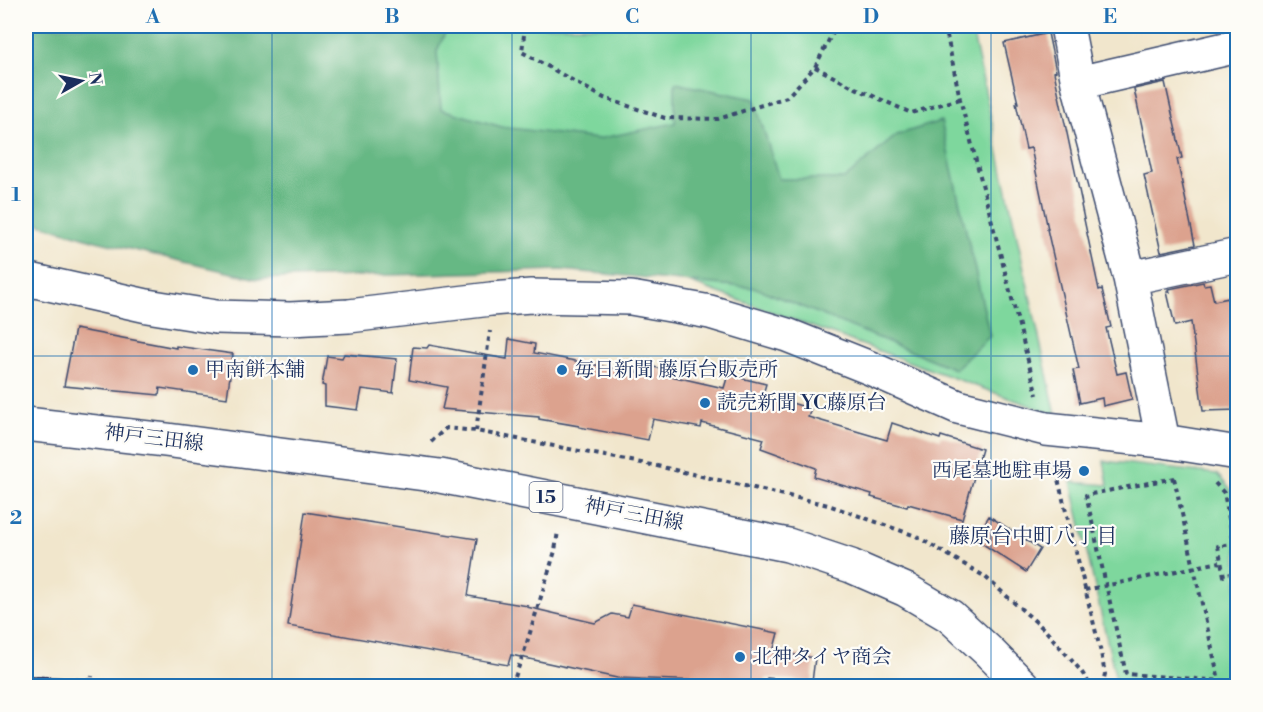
<svg xmlns="http://www.w3.org/2000/svg" width="1263" height="712" font-family="'Libre Bodoni','Noto Serif JP',serif">
	<style>
		.green { fill: #7ed79d; stroke: #4c837e; stroke-width: 1.5 }
		.forest { fill: #66b884; stroke: #407471; stroke-width: 1.5 }
		.building { fill: #dca28e }
		.lines { fill: none; stroke-linecap: round; stroke-linejoin: round }
		.minor-casing { stroke: #3b4a6e; stroke-width: 36 }
		.major-casing { stroke: #3b4a6e; stroke-width: 36 }
		.path { stroke: #3b4a6e; stroke-width: 4; stroke-dasharray: 4.5 4.5; stroke-linecap: butt }
		.minor { stroke: #fff; stroke-width: 33 }
		.major { stroke: #fff; stroke-width: 33 }
		.rail { stroke: #1b2f5e; stroke-width: 4.5 }
		.grid { fill: none; stroke: #1f6fb2; stroke-width: 1.5; stroke-opacity: 0.55 }
		.poi-dot { fill: #1f6fb2; stroke: #fdfcf7; stroke-width: 2 }
		.labels { text-anchor: middle; dominant-baseline: central; stroke-width: 4.5; stroke-linejoin: round; paint-order: stroke }
		.shield { fill: #fdfcf7; stroke: #5f6c8c; stroke-width: 1.5 }
		.shield-label { font-size: 18px; font-weight: bold; fill: #1b2f5e }
		.poi-label { font-size: 20px; fill: #1b2f5e; stroke: #fdfcf7; text-anchor: start }
		.street-label { font-size: 20px; fill: #1b2f5e; stroke: #fdfcf7 }
		.neighbourhood-label { font-size: 21px; fill: #1b2f5e; stroke: #fdfcf7 }
		.neatline { fill: none; stroke: #1f6fb2; stroke-width: 2 }
		.grid-label { font-size: 20px; text-anchor: middle; font-weight: bold; fill: #1f6fb2 }
	</style>
	<rect width="100%" height="100%" fill="#fdfcf7"/>
	<filter id="ink" filterUnits="userSpaceOnUse"><feTurbulence type="fractalNoise" baseFrequency=".0167" numOctaves="2"/><feDisplacementMap in="SourceGraphic" scale="12" xChannelSelector="R" yChannelSelector="G"/><feConvolveMatrix kernelMatrix="1 2 1 2 8 2 1 2 1" color-interpolation-filters="sRGB"/></filter>
	<filter id="wash" filterUnits="userSpaceOnUse"><feTurbulence type="fractalNoise" baseFrequency=".008" numOctaves="4" result="noise"/><feDisplacementMap in="SourceGraphic" scale="24" xChannelSelector="R" yChannelSelector="G"/><feGaussianBlur stdDeviation="1.35" result="paint"/><feColorMatrix in="noise" values="0 0 0 0 0 0 0 0 0 0 0 0 0 0 0 0 0 1.4 0 .05"/><feComposite in="paint" operator="in"/></filter>
	<g filter="url(#wash)">
		<rect width="100%" height="100%" fill="#f1e6cc"/>
		<path class="green" d="M413,26H971L1056,415L639,264L414,108Z
			M1104,461L1217,474L1231,490L1237,520V686H1169L1117,684L1071,482L1108,485Z"/>
		<path class="forest" d="M26,26H448L437,51L441,109L502,127L598,139L675,123V83L754,99L779,179H844L897,135L941,121L990,336L955,369L756,288L561,270L257,279L96,241L26,220Z"/>
		<g id="blocks">
			<path class="building" d="M1048,33L1056,71L1054,72L1082,204L1081,205L1099,290L1102,289L1111,327L1106,328L1117,374L1126,372L1132,399L1103,406L1102,398L1080,403L1073,370L1079,369L1047,229H1048L1031,148L1026,149L1016,103H1018L1004,43Z
				M1165,82L1182,158L1177,159L1195,245L1161,252L1144,175L1152,173L1134,89Z
				M1203,282L1204,285L1210,284L1214,301L1238,296V410L1203,411L1191,322L1175,326L1167,292H1170L1169,289Z
				M75,329L176,348V346L233,354L227,398L160,388L159,395L64,386Z
				M509,339L535,344L534,353L637,373L639,364L663,369L662,374L724,388L728,375L766,384L763,394L811,409L808,417L887,440L892,423L940,439L941,436L982,449L962,519L908,504L907,507L871,497L872,494L814,477L816,468L761,448L764,439L702,423L701,428L653,419L648,440L579,427V426L539,419V417L442,409L447,387L409,380L413,347L427,348L429,345L507,359Z
				M344,354L397,359L393,393L362,389L358,410L325,406V386L322,385L327,356L342,358Z
				M305,512L477,539L468,596L528,606L527,607L595,623L612,614L628,617L632,604L778,633L773,652L815,658L812,682L767,678L765,683L617,678L511,655L508,665L288,626Z
				M989,516L1040,549L1026,572L975,539Z"/>
		</g>
	</g>
	<g filter="url(#ink)">
		<use href="#blocks" fill-opacity="0" stroke="#3b4a6e" stroke-width="1.5"/>
		<g class="lines">
			<defs>
				<path id="minor" d="M1067,26L1078,83L1130,278L1163,441
					M1078,83L1238,46
					M1130,278L1238,255
					M26,279L147,306L216,317L290,319L349,316L491,299L531,296L631,298L710,312L787,335L870,368L958,407L1046,429L1163,441L1238,453"/>
				<path id="major" d="M26,424L166,440L440,476L788,545L851,566L906,590L950,616L988,651L1023,686"/>
			</defs>
			<use href="#minor" class="minor-casing"/>
			<use href="#major" class="major-casing"/>
			<path class="path" d="M525,26L522,52L604,98L665,118L718,119L787,97L815,67L836,26
				M945,26L960,99L1037,395
				M815,67L851,86L911,113L960,99
				M476,431L490,331
				M431,442L446,428L476,431L657,466L828,505L916,536L984,576L1045,630L1081,671L1091,686
				M1054,463L1101,653L1105,674L1102,686
				M1174,478L1219,680
				M1175,478L1086,495L1126,674L1238,682
				M1215,483L1224,493L1234,544L1218,546L1224,576L1238,572
				M1085,590L1220,562
				M515,677L525,649L555,551L558,531
				M91,686L92,676"/>
			<use href="#minor" class="minor"/>
			<use href="#major" class="major"/>
			<path class="rail" d="M26,677L174,686"/>
		</g>
	</g>
	<path class="grid" d="M272,26V686M512,26V686M751,26V686M991,26V686M26,356H1238"/>
	<g class="poi-dot">
		<circle cx="193" cy="370" r="6"/>
		<circle cx="562" cy="370" r="6"/>
		<circle cx="705" cy="403" r="6"/>
		<circle cx="1084" cy="471" r="6"/>
		<circle cx="740" cy="657" r="6"/>
	</g>
	<g class="labels">
		<rect class="shield" x="529.5" y="482" width="33" height="30" rx="4.5"/>
		<g class="shield-label">
			<text x="546" y="497">15</text>
		</g>
		<g class="poi-label">
			<text x="205" y="370">甲南餅本舗</text>
			<text x="574" y="370">毎日新聞 藤原台販売所</text>
			<text x="717" y="403">読売新聞 YC藤原台</text>
			<text x="1072" y="471" text-anchor="end">西尾墓地駐車場</text>
			<text x="752" y="657">北神タイヤ商会</text>
		</g>
		<g class="street-label">
			<text transform="translate(154 439) rotate(7)">神戸三田線</text>
			<text transform="translate(634 515) rotate(11)">神戸三田線</text>
		</g>
		<g class="neighbourhood-label">
			<text x="1033" y="537">藤原台中町八丁目</text>
		</g>
	</g>
	<rect width="1263" height="712" fill="none" stroke="#fdfcf7" stroke-width="66"/>
	<g transform="translate(81 81) rotate(81)" stroke="#fdfcf7" stroke-width="4.5" paint-order="stroke">
	<path d="M0-4.5L10 22L0 15L-10 22Z" fill="#1b2f5e"/>
	<text y="-9" font-size="16" font-weight="bold" text-anchor="middle" fill="#1b2f5e">N</text>
	</g>
	<rect x="33" y="33" width="1197" height="646" class="neatline"/>
	<g class="grid-label">
		<text x="153" y="23">A</text>
		<text x="392" y="23">B</text>
		<text x="632" y="23">C</text>
		<text x="871" y="23">D</text>
		<text x="1110" y="23">E</text>
		<text x="16" y="201">1</text>
		<text x="16" y="524">2</text>
	</g>
</svg>
